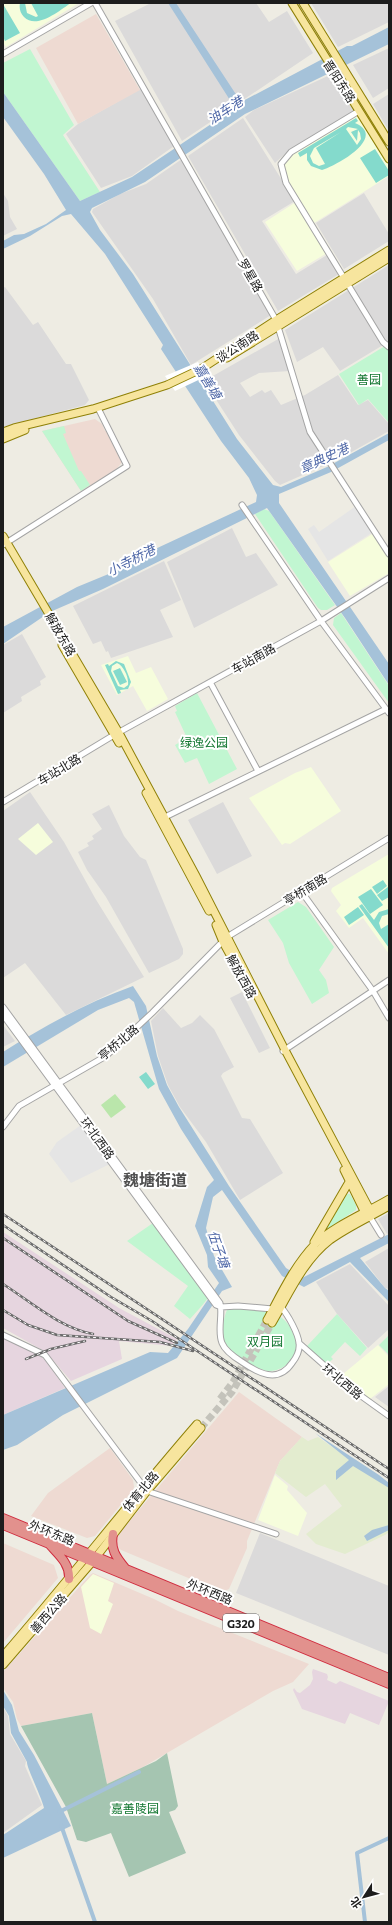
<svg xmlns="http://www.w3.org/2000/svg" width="392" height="1925" font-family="Commissioner,'Noto Sans SC',sans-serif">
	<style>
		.residential { fill: #dbdada }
		.commercial { fill: #eedad2 }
		.industrial { fill: #e6d5df }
		.education { fill: #f6fddc }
		.farmland { fill: #e3eccf }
		.grass { fill: #bae6ab }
		.cemetery { fill: #a5c5b1 }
		.park { fill: #c1f6d1 }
		.pitch { fill: #84dacc; fill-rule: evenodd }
		.parking { fill: #e5e5e5 }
		.water { fill: #a5c2d9 }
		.pier { fill: #fff }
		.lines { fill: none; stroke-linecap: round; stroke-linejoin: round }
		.canal { stroke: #a5c2d9; stroke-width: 4 }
		.major-tunnel { stroke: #c4c3bb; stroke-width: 7; stroke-dasharray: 7 3.5; stroke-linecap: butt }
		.minor-casing { stroke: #a4a4a4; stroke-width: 7 }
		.major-casing { stroke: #8f8007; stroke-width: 9 }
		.highway-casing { stroke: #d02c3f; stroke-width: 10 }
		.minor { stroke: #fff; stroke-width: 5 }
		.major { stroke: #f7e59e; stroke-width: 7 }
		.highway { stroke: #e2918d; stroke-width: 8 }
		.rail-casing { stroke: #6b6b6b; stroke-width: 2.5 }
		.rail { stroke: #fff; stroke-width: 1; stroke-dasharray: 3; stroke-linecap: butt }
		.labels { text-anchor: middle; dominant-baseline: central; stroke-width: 4; stroke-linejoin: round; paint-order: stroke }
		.shield { fill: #fff; stroke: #616161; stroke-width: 1 }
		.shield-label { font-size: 11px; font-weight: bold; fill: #1d1d1d }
		.street-label { font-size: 12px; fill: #1d1d1d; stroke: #fff }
		.park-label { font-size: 12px; fill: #10752f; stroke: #fff }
		.water-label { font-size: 13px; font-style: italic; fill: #4e67a7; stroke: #fff }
		.district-label { font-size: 16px; font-weight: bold; fill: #505050; stroke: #fff }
	</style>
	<rect width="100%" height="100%" fill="#eeece3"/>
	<path class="residential" d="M151,3H256L269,22L287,11L313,53L182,141L115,21Z
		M311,3H389V22L338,47Z
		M389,48V88L373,98L353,65Z
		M330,75L354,111L288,151L275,163L245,117L254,110Z
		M142,88L174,146L132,176L101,188L66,134L78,124Z
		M389,94V131L373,104Z
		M243,118L295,201L262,221L296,274L327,255L339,274L278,311L188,156Z
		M182,159L271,315L191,365L153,299L92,212L93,209L120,194L146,184Z
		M3,193L8,201L10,217L17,229L3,236Z
		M364,193L389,234V241L344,269L316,223Z
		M389,265V343L388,342L340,371L323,347L297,362L285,330Z
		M5,287L33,325L38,322L66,364H71L89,400L85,405L3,427V288Z
		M280,338L290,371L259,373L240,383L250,397L262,390L265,393L271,390L281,405L305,395L338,375L358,405L368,400L389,424V431L339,459L280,485L275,481L239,435L204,381Z
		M232,528L246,557L256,553L278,585L194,628L167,562Z
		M164,561L181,600L160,610L173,637L111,658L108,651L106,652L101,641L93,644L73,606Z
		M22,634L46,677L40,681L41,685L21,697L22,701L3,713V645Z
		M30,792L64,842L95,898L144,977L66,1015L25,963L3,978V811Z
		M223,802L252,856L217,874L188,820Z
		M109,805L124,836L140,857L146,860L183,949V954L179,959L149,973L106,897L87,870L78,852L89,846L87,843L94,839L92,836L102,829L92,814Z
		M242,992L270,1048L259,1053L230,998Z
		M163,1008L181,1028L192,1023L200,1015L214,1029L234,1067L223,1073L221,1076L242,1118L250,1119L283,1173L240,1200L206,1142L180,1107L168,1085L158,1056L151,1021Z
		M3,1025L15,1041L3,1047Z
		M389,1213V1233L387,1234L378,1219Z
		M389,1248V1289L385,1288L365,1262Z
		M350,1264L389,1306V1329L368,1348L337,1314L316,1282Z
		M389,1386V1407L375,1397Z
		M260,1533L389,1586V1655L236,1593Z
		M3,1707L8,1716L10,1734L26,1761L25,1766L42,1805L3,1833Z"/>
	<path class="commercial" d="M96,14L140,90L78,124L36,48Z
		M95,419L102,424L105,431H107L122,462L116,470L81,491L42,431Z
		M239,1392L302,1437L280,1461L247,1541V1548L229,1589L222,1592L121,1550L115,1544L116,1537Z
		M110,1448L133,1480L134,1487L133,1490L95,1536L87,1538L31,1516L48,1493Z
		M3,1543L54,1565L58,1578L3,1643Z
		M93,1573L154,1599L178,1611L309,1664L293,1682L273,1691L143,1767L107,1784L92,1713L21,1726L17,1719L13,1702L3,1688V1672L90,1575Z"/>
	<path class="industrial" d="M3,1232L119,1308L177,1339L172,1346L119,1341L122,1359L71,1381L46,1352L3,1328Z
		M3,1336L34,1351L45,1360L65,1388L3,1415Z
		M313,1669L327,1674L328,1677L327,1680L336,1684L340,1681L389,1701L379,1725L350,1713L345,1724L302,1709L293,1690L294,1688L297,1692L300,1693L310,1685L313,1679L312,1672Z"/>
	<path class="education" d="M3,3H79L6,47L3,42Z
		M358,115L389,165V176L314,223L289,182L284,165L293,154Z
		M296,202L327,253L297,271L265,222Z
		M374,533L389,556V573L350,596L328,562Z
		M128,656L136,673L151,667L168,699L147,711L133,686L117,695L101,665Z
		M311,767L341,811L290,844L285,843L282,845L249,798L295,773Z
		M38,823L53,842L36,855L18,839Z
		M389,854V954L363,918L349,928L336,911L341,905L331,891L332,888Z
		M378,1345L389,1357V1384L370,1399L343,1374Z
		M275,1475L288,1486L287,1490L307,1513L298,1536L258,1520Z
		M93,1574L114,1583L108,1601L113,1604L101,1634L90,1628L81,1587Z"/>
	<path class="farmland" d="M302,1437L308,1441L318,1437L389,1487V1532L385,1535L345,1554L316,1544L306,1534L342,1506L325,1484L306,1497L275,1473L280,1461Z"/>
	<path class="grass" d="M115,1094L126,1107L111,1118L101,1105Z"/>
	<path class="cemetery" d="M92,1713L107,1784L156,1761L167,1753L178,1806L175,1810L169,1812L186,1853L129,1877L111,1833L86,1842L77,1840L66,1807L21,1726Z"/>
	<path class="park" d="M30,49L74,125L63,135L100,192L80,201L3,92V63Z
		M385,346L389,350V423L368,399L359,405L339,374Z
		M64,426L66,433L63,434L79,471H81L90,485L81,491L42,431Z
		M264,509L269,511L335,605L327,610H321L318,608L255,514Z
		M341,613L389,686V703L333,625L334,618Z
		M197,693L237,769L209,784L197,758L185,763L175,745L187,738L175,712L177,711L175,706Z
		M298,902L306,907L334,947L319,970L326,980L329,993L312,1004L289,963L283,943L268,920Z
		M347,1194H350L356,1205V1210L324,1231Z
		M153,1223L208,1298C202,1306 196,1312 190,1319L174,1306L188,1286L127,1241Z
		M228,1308C249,1309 281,1307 291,1329C293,1334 296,1339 296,1344C298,1358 284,1371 269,1371C259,1371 231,1353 226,1344C221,1335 223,1317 228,1308Z
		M337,1314L367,1348L360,1356L345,1342L331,1357L333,1359L326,1365L313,1354L307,1346Z
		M389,1335V1355L379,1345Z"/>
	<path class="pitch" d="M20,3H25L27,13L36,17L38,16L31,3H71C60,10 37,30 24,17C20,13 19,8 20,3Z
		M3,4L20,33L5,41L3,37Z
		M356,118L358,121L355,123C388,137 336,166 322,170L311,166L307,160V153L300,157L298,153ZM348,127L358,129L351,132L357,141L358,130L360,133L361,139L357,145L346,129ZM341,132L316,148L325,164L319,166L313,163L310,156L314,148Z
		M375,149L389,171V175L376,183L360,158Z
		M116,661L124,664L131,682L128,689L120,690L121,693L118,694L105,665L108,664L109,666ZM117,663C124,666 129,678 128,685L124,688L118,686L111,671L112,666Z
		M120,668L127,682L120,685L113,671Z
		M383,880L387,886L377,894L372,887Z
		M388,887L389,897L382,901L377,895Z
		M371,889L383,905L370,914L358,897Z
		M362,904L374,920L379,912L389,909V914L382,916L379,923L381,929L389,924V948L359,906Z
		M358,907L364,915L349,925L344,917Z
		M146,1072L155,1084L148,1089L139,1077Z"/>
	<path class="parking" d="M356,506L373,532L328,561L308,529L314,525L319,532Z
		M81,1125L110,1164L71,1183L49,1154L57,1142Z"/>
	<path class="water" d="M168,3H176L241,102L347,46H352L389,27V44L245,114L145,182L92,208L90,212L100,230L133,274L237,439L273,485L281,487L327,467L389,433V440L331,472L279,494V503L389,664V685L345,618L267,508L103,589L50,612L3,644V627L77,587L128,566L153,550L256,502L257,495L249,478L221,441L161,349L163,345L105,254L71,214L62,216L30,236L3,249V241L14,235L24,234L46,224L66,210L44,174L3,117V92L80,201L132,177L235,108Z
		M133,986L146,1006L157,1056L167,1085L179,1107L229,1186L286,1268L302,1278L389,1234V1243L360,1258L385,1288L389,1291V1302L350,1262L304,1287L282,1276L222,1190L213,1197L206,1228L214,1256L232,1287L222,1291L177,1358L63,1415L17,1445L3,1450V1415L150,1352L168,1353L188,1329L219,1283L208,1267L207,1255L195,1226L207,1187L214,1180L181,1129L159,1089L134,1002L129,998L98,1010L3,1067V1052C44,1026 88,1002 133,986Z
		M315,1433L379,1475L389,1483V1488L353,1466L336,1480V1471L349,1460Z
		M389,1525V1530L367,1541L364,1536L372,1530Z
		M3,1690L12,1705L19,1731L34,1755L71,1826L3,1858V1835L44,1808C42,1798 26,1766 27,1762L11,1733L9,1716L3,1706Z"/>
	<path class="pier" d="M198,362L207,376L175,391L165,376Z"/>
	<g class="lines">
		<path class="canal" d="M59,1812L139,1772
			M61,1825L95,1922
			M365,1922L357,1853L389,1838"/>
		<path class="major-tunnel" d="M220,1399L233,1382L267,1320
			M201,1428L232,1392L272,1323"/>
		<defs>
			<path id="minor" d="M95,3L276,320L310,432L389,554
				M3,54L91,3
				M359,111L291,152L281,164L286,183L383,342L389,347
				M242,505L321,621L389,713
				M3,545L127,466L98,408
				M210,682L258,771
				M3,802L114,735L321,621L389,578
				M163,818L386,709
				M301,891L373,991L389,1018
				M3,1007L220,1303C223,1315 217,1331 222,1343C225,1351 234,1357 242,1362C258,1373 278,1384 292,1363C296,1358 300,1350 299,1343C298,1333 288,1315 281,1307
				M3,1015L216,1305L221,1307L238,1306L273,1309
				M283,1051L389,980
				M3,1127L19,1106L106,1056L152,1013L227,937L389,838
				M370,1217L381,1235
				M3,1335L45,1355L147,1491L276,1534
				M299,1343L350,1388L389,1416"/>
			<path id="major" d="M292,3L389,159
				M303,3L389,142
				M227,358L389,258
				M3,432L14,428L93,409L167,385L201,369L276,320L389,250
				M3,439L25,430
				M3,536L119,733L196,876L285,1050L370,1210V1217
				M62,645L119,743
				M146,793L209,911
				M216,925L223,942L245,982
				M344,1170L365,1213L370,1217
				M314,1242L349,1182
				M267,1320C281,1294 294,1266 315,1244C332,1227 367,1212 389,1199
				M272,1323C289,1294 303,1261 330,1240C348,1227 370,1217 389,1206
				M3,1656C69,1580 131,1500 197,1424
				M3,1665L93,1561L147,1491L201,1428"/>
			<path id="highway" d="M3,1518L389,1678
				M3,1525L389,1684
				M113,1534C110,1549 116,1557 125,1568
				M50,1545C59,1555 70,1564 69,1579"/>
		</defs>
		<use href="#minor" class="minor-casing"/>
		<use href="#major" class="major-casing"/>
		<use href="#highway" class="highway-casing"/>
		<use href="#minor" class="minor"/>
		<use href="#major" class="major"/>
		<use href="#highway" class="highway"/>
		<defs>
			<path id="rail" d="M3,1214L389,1469
				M3,1225L111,1297L152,1321L389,1478
				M3,1238L128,1321L177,1343
				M3,1284C31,1302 60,1328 93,1334
				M3,1310L28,1325L57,1335L160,1342L193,1351
				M26,1359L51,1349L85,1341"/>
		</defs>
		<use href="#rail" class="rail-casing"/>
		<use href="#rail" class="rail"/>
	</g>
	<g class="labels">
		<rect class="shield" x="223" y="1614" width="36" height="18" rx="3"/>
		<g class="shield-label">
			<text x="241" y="1623">G320</text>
		</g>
		<g class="street-label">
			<text transform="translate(340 81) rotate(57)">晋阳东路</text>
			<text transform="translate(251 275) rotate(60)">罗星路</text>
			<text transform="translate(237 346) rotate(-33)">谈公南路</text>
			<text transform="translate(61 634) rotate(60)">解放东路</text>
			<text transform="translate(253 658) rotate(-29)">车站南路</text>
			<text transform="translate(59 769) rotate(-31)">车站北路</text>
			<text transform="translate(305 889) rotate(-31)">亭桥南路</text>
			<text transform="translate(242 976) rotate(61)">解放西路</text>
			<text transform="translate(118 1042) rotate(-40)">亭桥北路</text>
			<text transform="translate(98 1138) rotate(54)">环北西路</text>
			<text transform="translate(343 1381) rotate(40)">环北西路</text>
			<text transform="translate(140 1491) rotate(-50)">体育北路</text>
			<text transform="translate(52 1532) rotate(22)">外环东路</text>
			<text transform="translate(210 1591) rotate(22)">外环西路</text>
			<text transform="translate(48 1613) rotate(-49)">善西公路</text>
		</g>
		<g class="park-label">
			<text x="369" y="379">善园</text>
			<text x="204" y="742">绿逸公园</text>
			<text x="265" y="1341">双月园</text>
			<text x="135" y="1808">嘉善陵园</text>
		</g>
		<g class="water-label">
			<text transform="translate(225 110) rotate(-33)">油车港</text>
			<text transform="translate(208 381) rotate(58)">嘉善塘</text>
			<text transform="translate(324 458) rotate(-25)">章典史港</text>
			<text transform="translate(131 560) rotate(-27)">小寺桥港</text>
			<text transform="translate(219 1249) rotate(70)">伍子塘</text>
		</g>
		<g class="district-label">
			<text x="155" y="1179">魏塘街道</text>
		</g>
	</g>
	<rect width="392" height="1925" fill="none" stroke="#1d1d1d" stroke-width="8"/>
	<g transform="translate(364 1897) rotate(234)" stroke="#ffffff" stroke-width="3" paint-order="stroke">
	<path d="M0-3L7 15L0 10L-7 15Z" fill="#1d1d1d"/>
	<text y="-6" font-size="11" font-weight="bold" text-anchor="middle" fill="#1d1d1d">北</text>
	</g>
</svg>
